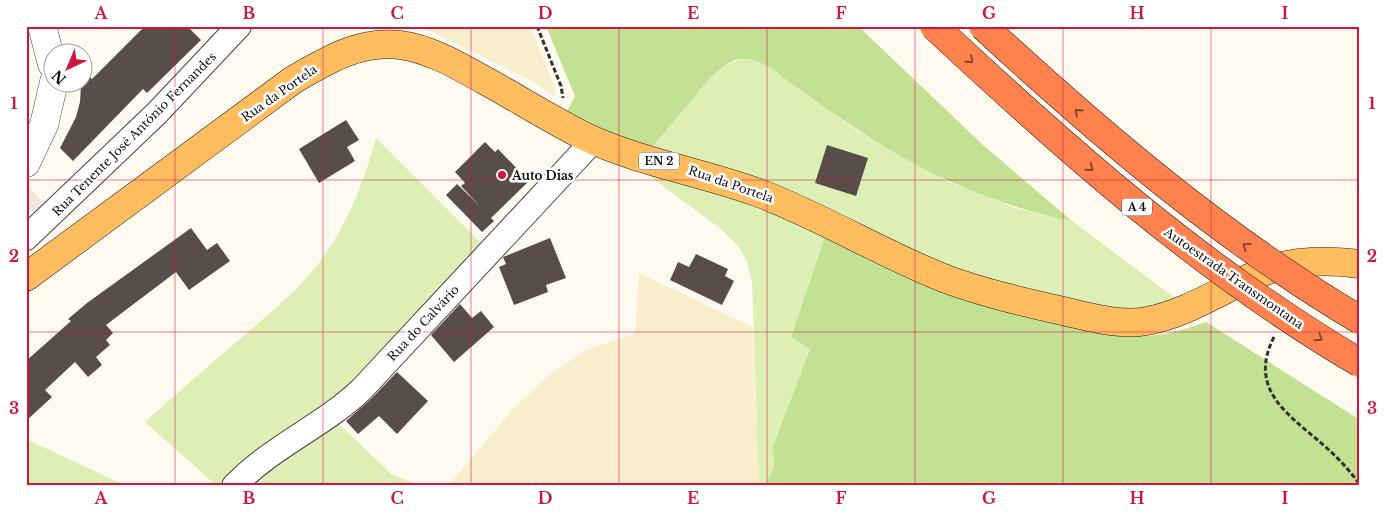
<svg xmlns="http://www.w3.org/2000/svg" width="1386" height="512" font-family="'Libre Baskerville',serif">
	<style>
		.farmland { fill: #f9eecc }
		.green { fill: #ddefb5 }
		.forest { fill: #c3e192 }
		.plaza { fill: #f1e8dd }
		.building { fill: #594d4a }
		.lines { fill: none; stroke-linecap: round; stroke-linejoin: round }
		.minor-casing { stroke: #424242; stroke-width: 26 }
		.tertiary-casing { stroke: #424242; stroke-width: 29 }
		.primary-casing { stroke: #202020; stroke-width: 29 }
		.path { stroke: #313131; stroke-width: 3; stroke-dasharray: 5 2.5; stroke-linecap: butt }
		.minor { stroke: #fff; stroke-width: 24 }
		.tertiary { stroke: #fff; stroke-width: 28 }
		.primary { stroke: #ffbd60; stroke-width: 28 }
		.motorway-bridge-casing { stroke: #202020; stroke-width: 29; stroke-linecap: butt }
		.motorway-bridge { stroke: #ff814e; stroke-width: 28 }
		.oneway { stroke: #87482e }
		.grid { fill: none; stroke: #cf163e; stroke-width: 1; stroke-opacity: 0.55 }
		.poi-dot { fill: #cf163e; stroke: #fff; stroke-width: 2 }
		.labels { text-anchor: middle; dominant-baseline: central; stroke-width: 5; stroke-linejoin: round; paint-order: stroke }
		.shield { fill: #fff; stroke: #575757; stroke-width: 1 }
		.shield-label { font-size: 11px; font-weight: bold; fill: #0f0f0f }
		.street-label { font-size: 12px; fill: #0f0f0f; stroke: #fff }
		.poi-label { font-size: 12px; font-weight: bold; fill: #0f0f0f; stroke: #fff; text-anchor: start }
		.neatline { fill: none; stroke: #cf163e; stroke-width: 2 }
		.grid-label { font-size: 16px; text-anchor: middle; font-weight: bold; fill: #cf163e }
	</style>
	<rect width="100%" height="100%" fill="#fffaf0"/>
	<path class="farmland" d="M420,26H530L554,85L556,97L532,81Z
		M639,273L753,327L759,486H448L515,407L551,374L586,350L635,334Z"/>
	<path class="green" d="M745,58L756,59L771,68L856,130L949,182L1015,208L1072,221L1179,301L1143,309L1102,307L983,280L904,247L845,215L795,192L758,178L652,147L712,76L723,66Z
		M376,138L482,244L359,381L221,486H217L145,422C178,392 212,363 246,334C274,309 305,285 326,253C350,218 365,178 376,138Z
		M653,172L765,210L825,236L791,337L810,349L773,446L774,467L764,486H759L752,283L747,261L738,246L721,229L651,177Z
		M337,422L391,474L420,486H249L275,463Z
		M26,439L126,486H26Z"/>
	<path class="forest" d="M546,26H858L983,145L1072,221C950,196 868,141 771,68C745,53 733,57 712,76L652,147L610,132L567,111L575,96Z
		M825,236C859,255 892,273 928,287C965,301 1003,310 1041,320C1075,328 1108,337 1143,336C1164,336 1185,329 1206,322L1360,420V486H764L774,467L773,446L810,349L791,337Z"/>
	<path class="plaza" d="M26,185L50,208L26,230V219L28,220L34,213L26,207Z"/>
	<path class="building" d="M145,26H187L201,40L147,93L143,89L73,161L60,148L76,117L80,102L82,70L92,79Z
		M346,120L359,140L347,147L355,161L319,183L299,149Z
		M485,142L495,152L498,149L529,181L491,218L494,221L482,232L446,195L457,184L478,204L461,186L465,183L455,172Z
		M827,145L868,158L856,196L815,183Z
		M191,228L207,250L217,243L230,261L189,290L176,272L106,325L113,333L106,340L110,345L96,357L102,365L88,377L75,362L45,390L52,397L26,421V361L71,321L68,319L87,303Z
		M550,238L566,278L546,285L548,292L514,305L499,267L506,264L503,257Z
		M696,254L728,269L725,276L734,281L722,305L670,280L678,262L689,267Z
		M460,304L472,318L481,311L494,327L454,362L431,335Z
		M397,372L428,401L397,434L379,416L358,434L346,421L370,400Z"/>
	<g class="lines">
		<defs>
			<path id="minor" d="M26,238L157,113L239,26
				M234,486C271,447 323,426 361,390L594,140"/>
			<path id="tertiary" d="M42,26L52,64
				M26,163L44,125L54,82"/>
			<path id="primary" d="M26,277L293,80C326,61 359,40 400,45C430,49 457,65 484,80C517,98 550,119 584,136C638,162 702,172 759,193C823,217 882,254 946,279C984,293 1023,302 1063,311C1090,317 1120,326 1147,321C1189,313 1225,287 1263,272C1293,260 1329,260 1360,264"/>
		</defs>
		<use href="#minor" class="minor-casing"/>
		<use href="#tertiary" class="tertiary-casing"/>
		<use href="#primary" class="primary-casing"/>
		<path class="path" d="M537,26L561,86L563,98
			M1274,337C1248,388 1286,413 1320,442C1335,455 1349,469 1360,485"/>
		<use href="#minor" class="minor"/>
		<use href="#tertiary" class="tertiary"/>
		<use href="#primary" class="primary"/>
		<defs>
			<path id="motorway-bridge" d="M934,26C1068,151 1202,270 1360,363
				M983,26C1101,135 1222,238 1360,320"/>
		</defs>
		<use href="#motorway-bridge" class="motorway-bridge-casing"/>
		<use href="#motorway-bridge" class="motorway-bridge"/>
	</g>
	<defs><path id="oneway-chevron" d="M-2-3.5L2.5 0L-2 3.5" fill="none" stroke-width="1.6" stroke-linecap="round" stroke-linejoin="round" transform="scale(1.25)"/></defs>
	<g class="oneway">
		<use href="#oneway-chevron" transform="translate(970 60) rotate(43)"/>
		<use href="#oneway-chevron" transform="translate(1078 112) rotate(-138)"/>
		<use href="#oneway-chevron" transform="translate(1090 168) rotate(40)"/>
		<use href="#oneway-chevron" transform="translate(1246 246) rotate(-144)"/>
		<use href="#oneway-chevron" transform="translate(1319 338) rotate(33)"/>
	</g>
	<path class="grid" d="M175,26V486M323,26V486M471,26V486M619,26V486M767,26V486M915,26V486M1063,26V486M1211,26V486M26,180H1360M26,332H1360"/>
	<circle class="poi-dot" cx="502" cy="175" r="5"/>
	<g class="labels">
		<g class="shield">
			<rect x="639" y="152.5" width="40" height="17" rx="4"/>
			<rect x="1122" y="198.5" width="30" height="17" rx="4"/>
		</g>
		<g class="shield-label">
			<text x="659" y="161">EN 2</text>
			<text x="1137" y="207">A 4</text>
		</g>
		<g class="street-label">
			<text transform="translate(279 93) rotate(-35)">Rua da Portela</text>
			<text transform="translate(134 134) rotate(-45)">Rua Tenente José António Fernandes</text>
			<text transform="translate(731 184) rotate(19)">Rua da Portela</text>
			<text transform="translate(1234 278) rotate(35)">Autoestrada Transmontana</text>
			<text transform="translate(423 323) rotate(-47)">Rua do Calvário</text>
		</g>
		<g class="poi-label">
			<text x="512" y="175">Auto Dias</text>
		</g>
	</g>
	<rect width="1386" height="512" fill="none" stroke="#ffffff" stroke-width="55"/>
	<g transform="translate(68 68) rotate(224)"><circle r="24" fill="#ffffff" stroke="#9f9f9f"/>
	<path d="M0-4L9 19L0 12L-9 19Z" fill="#cf163e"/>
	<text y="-8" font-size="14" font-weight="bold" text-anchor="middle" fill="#0f0f0f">N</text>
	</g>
	<rect x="28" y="28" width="1330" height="456" class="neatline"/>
	<g class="grid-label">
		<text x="101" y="19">A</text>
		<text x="249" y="19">B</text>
		<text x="397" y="19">C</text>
		<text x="545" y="19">D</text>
		<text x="693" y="19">E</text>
		<text x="841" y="19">F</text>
		<text x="989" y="19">G</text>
		<text x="1137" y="19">H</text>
		<text x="1285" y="19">I</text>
		<text x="14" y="109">1</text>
		<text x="1372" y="109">1</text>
		<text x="14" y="262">2</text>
		<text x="1372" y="262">2</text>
		<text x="14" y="414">3</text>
		<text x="1372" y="414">3</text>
		<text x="101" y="504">A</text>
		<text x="249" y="504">B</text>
		<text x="397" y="504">C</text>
		<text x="545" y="504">D</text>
		<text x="693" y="504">E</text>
		<text x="841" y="504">F</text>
		<text x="989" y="504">G</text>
		<text x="1137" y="504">H</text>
		<text x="1285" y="504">I</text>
	</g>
</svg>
